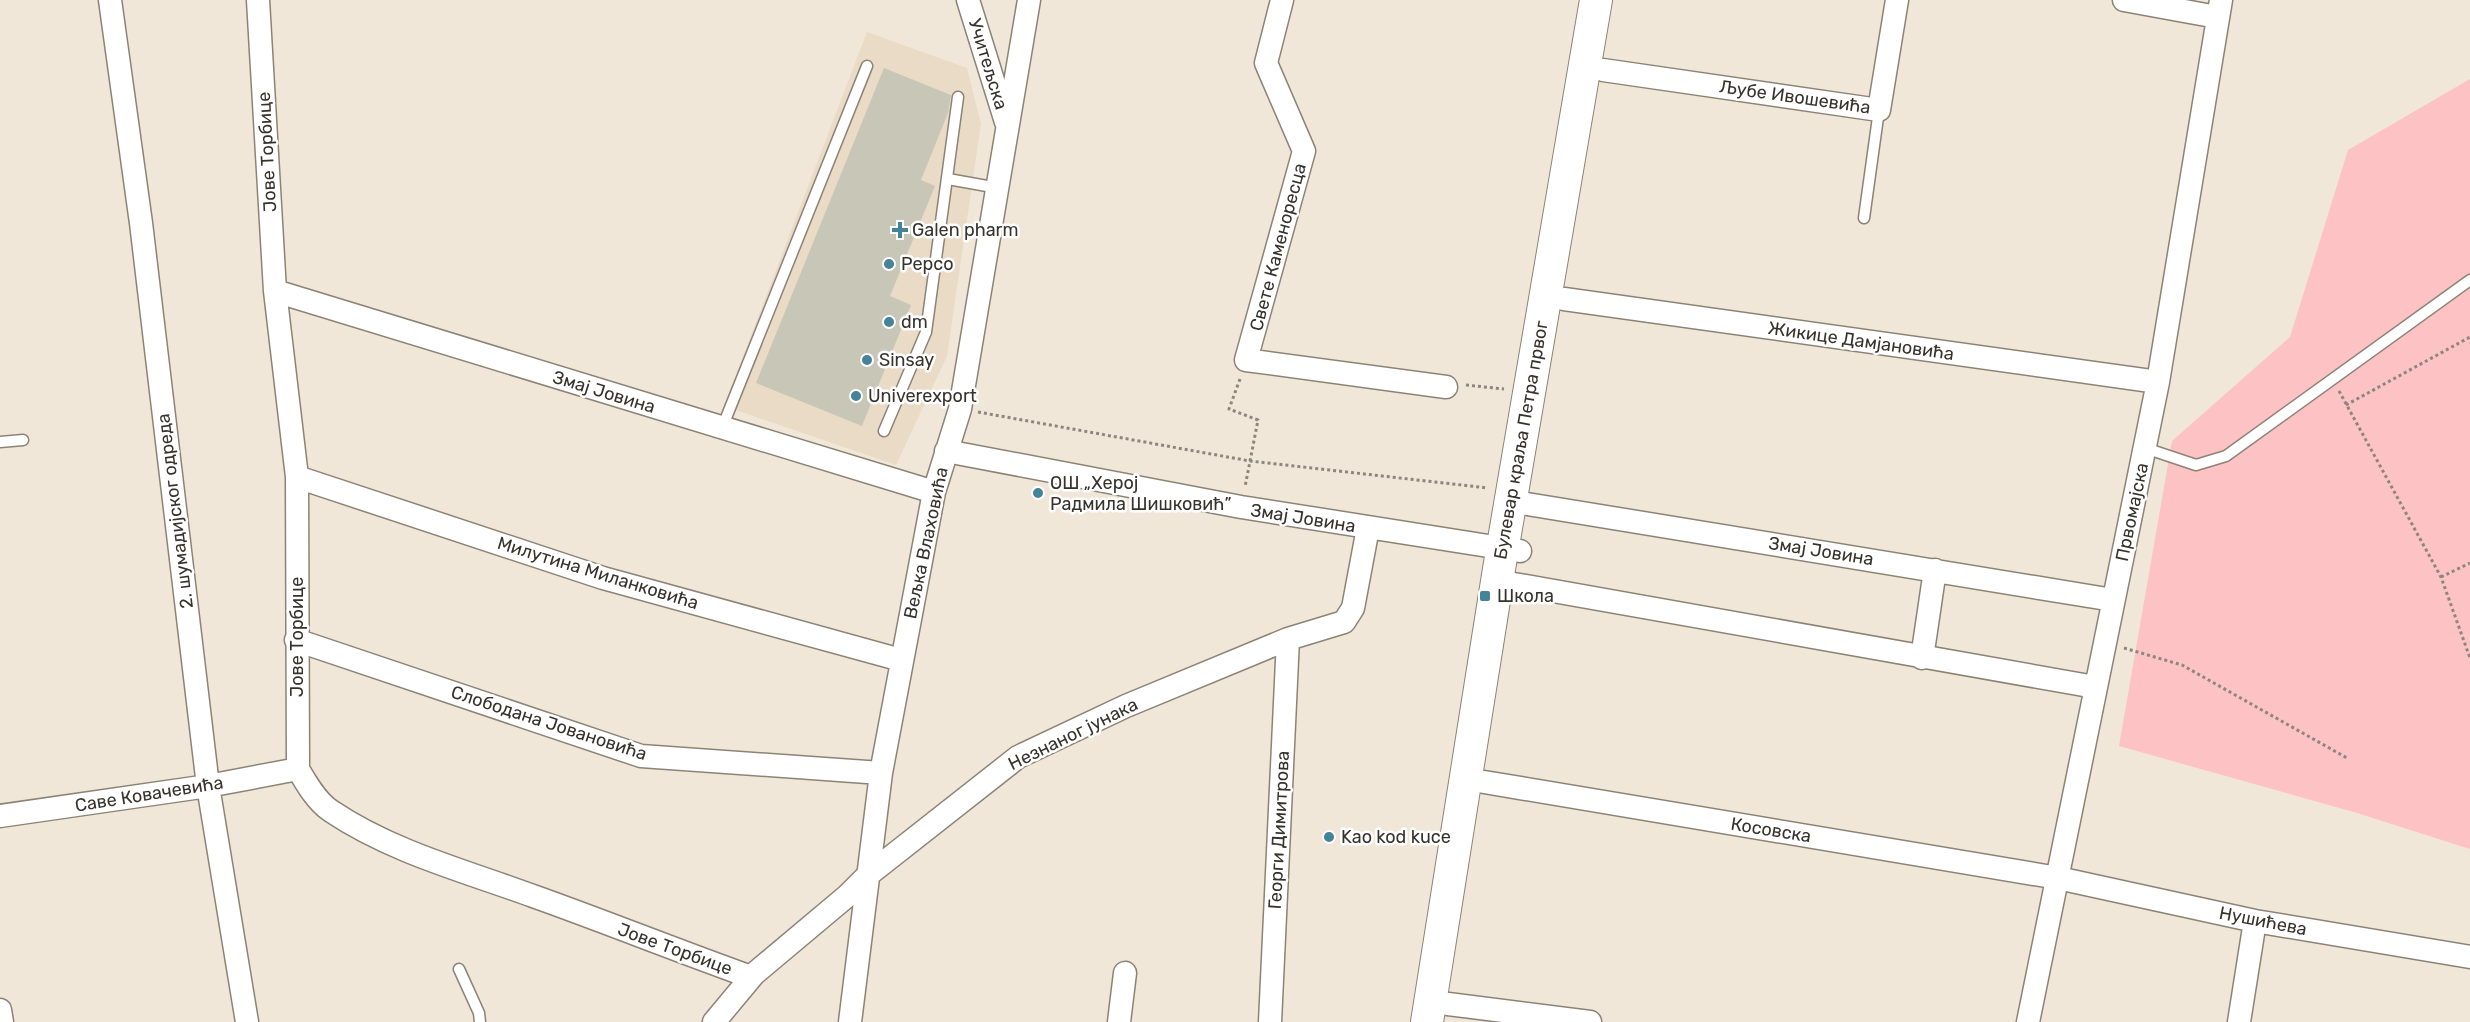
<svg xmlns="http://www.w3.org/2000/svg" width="2470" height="1022" font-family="Rubik,sans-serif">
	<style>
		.built { fill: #e9dbc6 }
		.green { fill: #fdc2c3 }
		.building { fill: #c8c7b7 }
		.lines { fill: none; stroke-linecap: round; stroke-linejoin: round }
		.service-casing { stroke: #8c8376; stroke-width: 13 }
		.minor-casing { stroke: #8c8376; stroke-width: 25 }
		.secondary-casing { stroke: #8c8376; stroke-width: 34 }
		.path { stroke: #8d867c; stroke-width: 3; stroke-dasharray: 3 3; stroke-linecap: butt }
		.service { stroke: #fff; stroke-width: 10 }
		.minor { stroke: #fff; stroke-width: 22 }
		.secondary { stroke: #fff; stroke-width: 32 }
		.poi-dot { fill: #448398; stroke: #fff; stroke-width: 2 }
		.labels { text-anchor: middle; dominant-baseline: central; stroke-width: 5; stroke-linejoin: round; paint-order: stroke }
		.street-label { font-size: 18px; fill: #36322c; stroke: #fff }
		.poi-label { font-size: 18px; fill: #36322c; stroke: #fff; text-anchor: start }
	</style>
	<rect width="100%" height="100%" fill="#f1e7d8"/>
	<path class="built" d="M867,32L967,68L981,124L947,356L896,465L724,406Z"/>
	<path class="green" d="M2470,79V849L2357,813L2119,746L2172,441L2290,337L2348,150Z"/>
	<path class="building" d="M884,68L951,95L948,113L921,180L935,186L890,296L911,305L862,426L756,383Z"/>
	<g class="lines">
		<defs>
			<path id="service" d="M948,179L998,188
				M1864,218L1879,110
				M722,428L867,66
				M884,431L926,332L958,97
				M0,442L23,440
				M2145,448L2196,465L2226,456L2470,280
				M459,969L479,1013L480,1022"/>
			<path id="minor" d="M110,0L141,223L208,786L247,1022
				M258,0L275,291L297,477L298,769C306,783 317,802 331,811C392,852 465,871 533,896C606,922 678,951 751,977
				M968,0L1006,122
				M1282,0L1266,63L1304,151L1246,360L1446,387
				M2124,0L2217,17
				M1603,70L1879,110L1897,0
				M275,291L934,492
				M1564,299L2158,382
				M946,451L1241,507L1520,551
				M297,477L603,578L901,660
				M1527,504L2113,600
				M1514,584L2095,687
				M296,640L641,756L881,773
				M1922,658L1935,570
				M1484,782L2058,878L2255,921L2470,957
				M0,816L208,786L298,769
				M1448,1004L1590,1022
				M0,1010L2,1022
				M714,1022L754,974L847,896L868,875L1018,757L1126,706L1288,639L1344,622L1353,608L1368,528
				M850,1022L881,773L934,492L960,409L1029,0
				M1119,1022L1125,973
				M1270,1022L1288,639
				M2028,1022L2158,382L2221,0
				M2239,1022L2255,921"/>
			<path id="secondary" d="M1427,1022L1499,569L1596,0"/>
		</defs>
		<use href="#service" class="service-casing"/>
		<use href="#minor" class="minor-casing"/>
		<use href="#secondary" class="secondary-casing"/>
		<path class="path" d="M1240,379L1229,409L1258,420L1245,487
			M1466,385L1504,389
			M2339,391L2441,577L2470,658
			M2346,405L2470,337
			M978,412L1250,461L1488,488
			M2441,577L2470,563
			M2124,648L2182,665L2347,758"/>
		<use href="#service" class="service"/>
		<use href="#minor" class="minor"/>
		<use href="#secondary" class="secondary"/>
	</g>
	<g class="poi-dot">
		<path d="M897 221h6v6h6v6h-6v6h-6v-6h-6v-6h6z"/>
		<circle cx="889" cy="264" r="6"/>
		<circle cx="889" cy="322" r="6"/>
		<circle cx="867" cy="360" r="6"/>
		<circle cx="856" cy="396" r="6"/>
		<circle cx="1038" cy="493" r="6"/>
		<rect x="1479" y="590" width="12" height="12" rx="3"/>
		<circle cx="1329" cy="837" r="6"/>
	</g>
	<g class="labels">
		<g class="street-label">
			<text transform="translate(988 64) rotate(73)">Учитељска</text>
			<text transform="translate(1795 97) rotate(8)">Љубе Ивошевића</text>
			<text transform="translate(267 152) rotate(-93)">Јове Торбице</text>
			<text transform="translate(1278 247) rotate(-75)">Свете Каменоресца</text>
			<text transform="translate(1861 341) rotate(8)">Жикице Дамјановића</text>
			<text transform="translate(604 392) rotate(17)">Змај Јовина</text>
			<text transform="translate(1521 440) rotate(-80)">Булевар краља Петра првог</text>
			<text transform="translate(175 511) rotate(-97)">2. шумадијског одреда</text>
			<text transform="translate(2132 512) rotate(-78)">Првомајска</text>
			<text transform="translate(1303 518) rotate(9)">Змај Јовина</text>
			<text transform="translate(926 543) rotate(-78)">Вељка Влаховића</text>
			<text transform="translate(1821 551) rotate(9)">Змај Јовина</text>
			<text transform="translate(598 573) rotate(17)">Милутина Миланковића</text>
			<text transform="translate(297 637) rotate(-90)">Јове Торбице</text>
			<text transform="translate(549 723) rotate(18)">Слободана Јовановића</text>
			<text transform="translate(1073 734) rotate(-26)">Незнаног јунака</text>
			<text transform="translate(149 794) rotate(-9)">Саве Ковачевића</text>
			<text transform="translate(1279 830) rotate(-87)">Георги Димитрова</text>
			<text transform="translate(1771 830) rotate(9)">Косовска</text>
			<text transform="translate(2263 921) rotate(11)">Нушићева</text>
			<text transform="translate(675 949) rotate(20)">Јове Торбице</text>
		</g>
		<g class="poi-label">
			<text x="912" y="230">Galen pharm</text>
			<text x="901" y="264">Pepco</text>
			<text x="901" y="322">dm</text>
			<text x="879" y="360">Sinsay</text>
			<text x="868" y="396">Univerexport</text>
			<text x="1050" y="483">ОШ „Херој<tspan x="1050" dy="21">Радмила Шишковић”</tspan></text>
			<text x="1497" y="596">Школа</text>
			<text x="1341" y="837">Kao kod kuce</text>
		</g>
	</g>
</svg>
